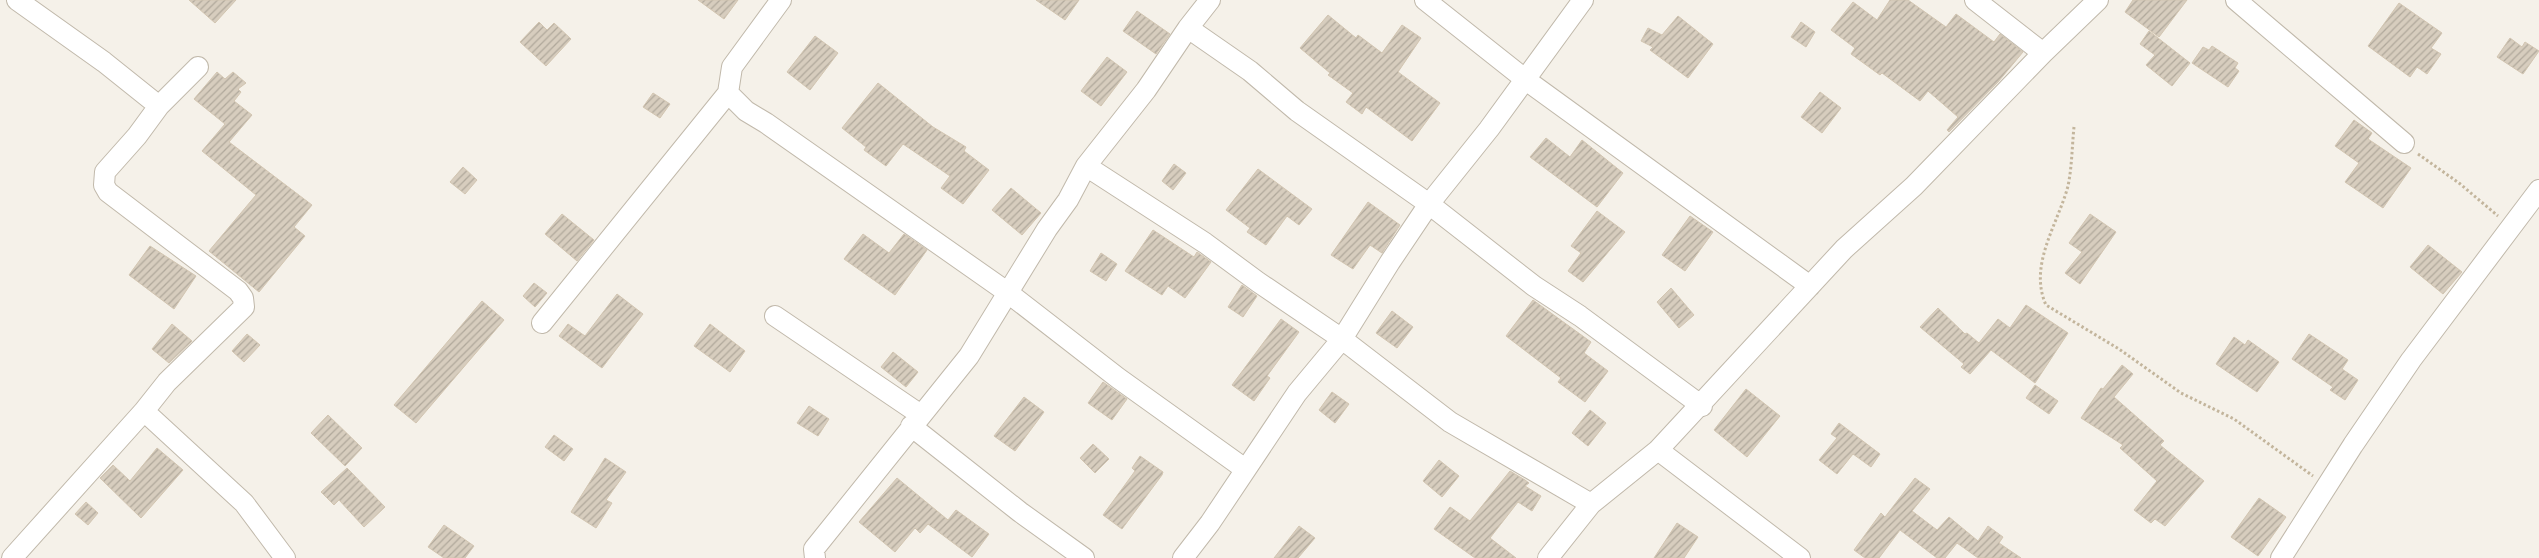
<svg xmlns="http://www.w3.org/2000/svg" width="2539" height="558" font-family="Helvetica,sans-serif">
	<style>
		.building { fill: url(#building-hatch); stroke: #d2c5b1 }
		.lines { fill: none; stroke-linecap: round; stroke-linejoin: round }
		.street-casing { stroke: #c1b9ab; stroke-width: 22 }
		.path { stroke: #c3b59c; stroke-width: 3; stroke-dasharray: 2.5 2.5; stroke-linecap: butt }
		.street { stroke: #fff; stroke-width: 20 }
	</style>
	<defs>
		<pattern id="building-hatch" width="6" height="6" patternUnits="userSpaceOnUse" patternTransform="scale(1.25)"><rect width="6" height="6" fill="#d7cdbe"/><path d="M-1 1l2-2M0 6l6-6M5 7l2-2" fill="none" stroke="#b0a89b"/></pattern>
	</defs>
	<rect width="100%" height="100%" fill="#f5f1e9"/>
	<path class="building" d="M189,0H236L215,23Z
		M698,0H738L724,19Z
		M1036,0H1079L1065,20Z
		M1890,0H1908L1946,27L1956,14L1994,42L2000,34L2023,52L1998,82L1949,132L1947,130L1958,117L1928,91L1920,101L1882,73L1880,75L1851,54L1855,48L1831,30L1853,2L1877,20Z
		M2133,0H2187L2159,37L2125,12Z
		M2399,3L2442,33L2431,48L2441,54L2427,74L2417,67L2410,77L2368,46Z
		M1137,11L1170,34L1156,54L1123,31Z
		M1328,15L1356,38L1358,35L1382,53L1402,25L1421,38L1398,72L1440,103L1412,141L1366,107L1362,114L1346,102L1353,93L1328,75L1330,73L1300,48Z
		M1678,16L1713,44L1688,78L1650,50L1653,47L1641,41L1648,28L1662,35Z
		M539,22L547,30L554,23L571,39L546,66L520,42Z
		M1801,22L1815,32L1806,47L1791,37Z
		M2149,31L2190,63L2172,86L2146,65L2155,55L2140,44Z
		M815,36L838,53L810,90L787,72Z
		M2510,38L2522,47L2525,42L2539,51L2523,74L2497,57Z
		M2212,46L2238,63L2235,68L2239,71L2228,87L2192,63L2203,47L2209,50Z
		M1107,57L1127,72L1101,106L1081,91Z
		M217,72L225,79L233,72L246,83L238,89L241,92L234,101L252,115L229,142L312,205L294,227L305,236L259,292L209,251L256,195L202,151L225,124L194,99Z
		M878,83L933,127L966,147L964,151L989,170L963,204L941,188L950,176L903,144L886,166L864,150L866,147L842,128Z
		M1820,92L1841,108L1822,133L1801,117Z
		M653,93L670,104L660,118L643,107Z
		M2354,120L2372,133L2368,139L2411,168L2383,208L2345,182L2359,163L2335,146Z
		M1546,138L1570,157L1582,140L1623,173L1597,207L1530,157Z
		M1174,164L1186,173L1173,190L1162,181Z
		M463,167L477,180L465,194L450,182Z
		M1258,169L1312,209L1299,225L1287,216L1266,245L1247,232L1250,228L1226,210Z
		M1011,188L1041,213L1022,235L992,210Z
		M1368,202L1400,225L1382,253L1370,245L1353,269L1331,255Z
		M1597,211L1625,232L1583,282L1568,271L1581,253L1571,246Z
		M562,214L594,240L577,261L545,234Z
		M2090,214L2116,232L2080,284L2065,273L2082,252L2069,243Z
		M1690,216L1713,232L1685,271L1662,255Z
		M1153,230L1194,257L1197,252L1211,262L1185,298L1168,286L1162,295L1125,271Z
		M863,234L889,253L904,234L927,250L895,295L844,259Z
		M2428,245L2462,272L2443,294L2410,267Z
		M150,246L196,276L174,309L129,275Z
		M1101,253L1117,264L1106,281L1090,271Z
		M534,283L547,293L535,307L523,296Z
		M1242,285L1257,296L1243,317L1228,307Z
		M1671,288L1694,315L1679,328L1657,302Z
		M617,294L643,314L602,368L559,336L568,324L585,336Z
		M1533,300L1591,342L1584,353L1608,371L1585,402L1558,382L1561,378L1506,336Z
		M482,301L504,320L416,423L394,405Z
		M2026,305L2068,333L2035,383L1991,350L1970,374L1961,367L1964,364L1920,327L1938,308L1965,334L1967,333L1979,343L1998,319L2010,328Z
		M1392,311L1413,327L1397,348L1376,333Z
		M1281,319L1299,332L1267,376L1270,378L1254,401L1232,385Z
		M172,324L192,341L169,363L152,349Z
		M710,324L745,351L730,372L694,346Z
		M247,334L260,345L244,362L232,351Z
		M2309,334L2348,360L2342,369L2358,380L2345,400L2330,390L2333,387L2292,359Z
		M2234,337L2245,345L2248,340L2279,362L2257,392L2216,364Z
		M893,352L918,372L906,387L881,367Z
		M2122,365L2133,374L2114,397L2164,441L2160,445L2204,481L2165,526L2155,519L2151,523L2134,510L2157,481L2120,448L2123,445L2081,418L2101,388L2103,389Z
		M1103,382L1127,399L1112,420L1088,403Z
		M2035,385L2058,401L2049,414L2026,398Z
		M1746,389L1780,416L1747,457L1714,430Z
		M1332,392L1349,404L1335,423L1319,410Z
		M1024,397L1044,412L1015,451L994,436Z
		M809,406L829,419L818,436L797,423Z
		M1590,410L1606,423L1588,446L1572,433Z
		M328,415L362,448L345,466L311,433Z
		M1839,423L1880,454L1871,467L1853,454L1837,474L1819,460L1837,438L1831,434Z
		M554,435L573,449L564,461L545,447Z
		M1093,444L1109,459L1095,473L1080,458Z
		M157,448L183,470L141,518L100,478L113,465L130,481Z
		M1140,456L1163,472L1162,475L1122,529L1103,515L1135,471L1132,468Z
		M605,458L626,472L606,500L612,503L596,528L571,512Z
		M1439,460L1459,476L1442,497L1423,481Z
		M347,468L385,507L364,527L339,500L334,505L321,492Z
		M1510,471L1525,480L1529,483L1525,486L1541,496L1532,511L1518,502L1490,538L1516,558H1475L1434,529L1450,507L1470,521Z
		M897,478L948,520L956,510L989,534L972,557L928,524L920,533L915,528L895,552L859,522Z
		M1915,478L1930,489L1912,511L1937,530L1949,517L1978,541L1988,526L2003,537L1999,543L2021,558H1978L1957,543L1945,558H1937L1900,530L1879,558H1865L1854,550L1881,513L1885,517Z
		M2259,498L2286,517L2258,556L2231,537Z
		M86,502L98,513L88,525L75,514Z
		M1677,523L1698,537L1684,558H1654Z
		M444,525L474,546L465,558H444L428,547Z
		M1299,526L1315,538L1298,558H1274Z"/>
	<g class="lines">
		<defs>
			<path id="street" d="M17,0L104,62L159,106
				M1425,0L1526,80L1810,286
				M1975,0L2043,53
				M2236,0L2404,143
				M1188,28L1250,71L1297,111L1429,204L1534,286L1580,316L1702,406
				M198,67L159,106L137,136L105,172L104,185L108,192L238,291L243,298L244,307L167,382L144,411L244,503L285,558
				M728,93L746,111L766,123L1007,292L1118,378L1245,469
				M1086,166L1205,243L1258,282L1342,339L1450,422L1591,504
				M775,316L921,415
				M542,323L728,93L732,67L781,0
				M911,426L1020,512L1084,558
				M1658,450L1800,558
				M12,558L144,411
				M815,558L814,549L969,356L1047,229L1068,200L1086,166L1146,90L1188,28L1210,0
				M1183,558L1210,523L1297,393L1342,339L1390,262L1429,204L1489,129L1583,0
				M1548,558L1591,504L1658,450L1844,249L1914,186L2043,53L2098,0
				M2281,558L2353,445L2411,360L2539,190"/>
		</defs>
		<use href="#street" class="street-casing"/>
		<path class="path" d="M2074,127C2072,146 2072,167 2068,186C2058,224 2028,265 2046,305L2119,349L2181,393L2234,419L2313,476
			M2418,154L2459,183L2498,216"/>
		<use href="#street" class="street"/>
	</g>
</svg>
